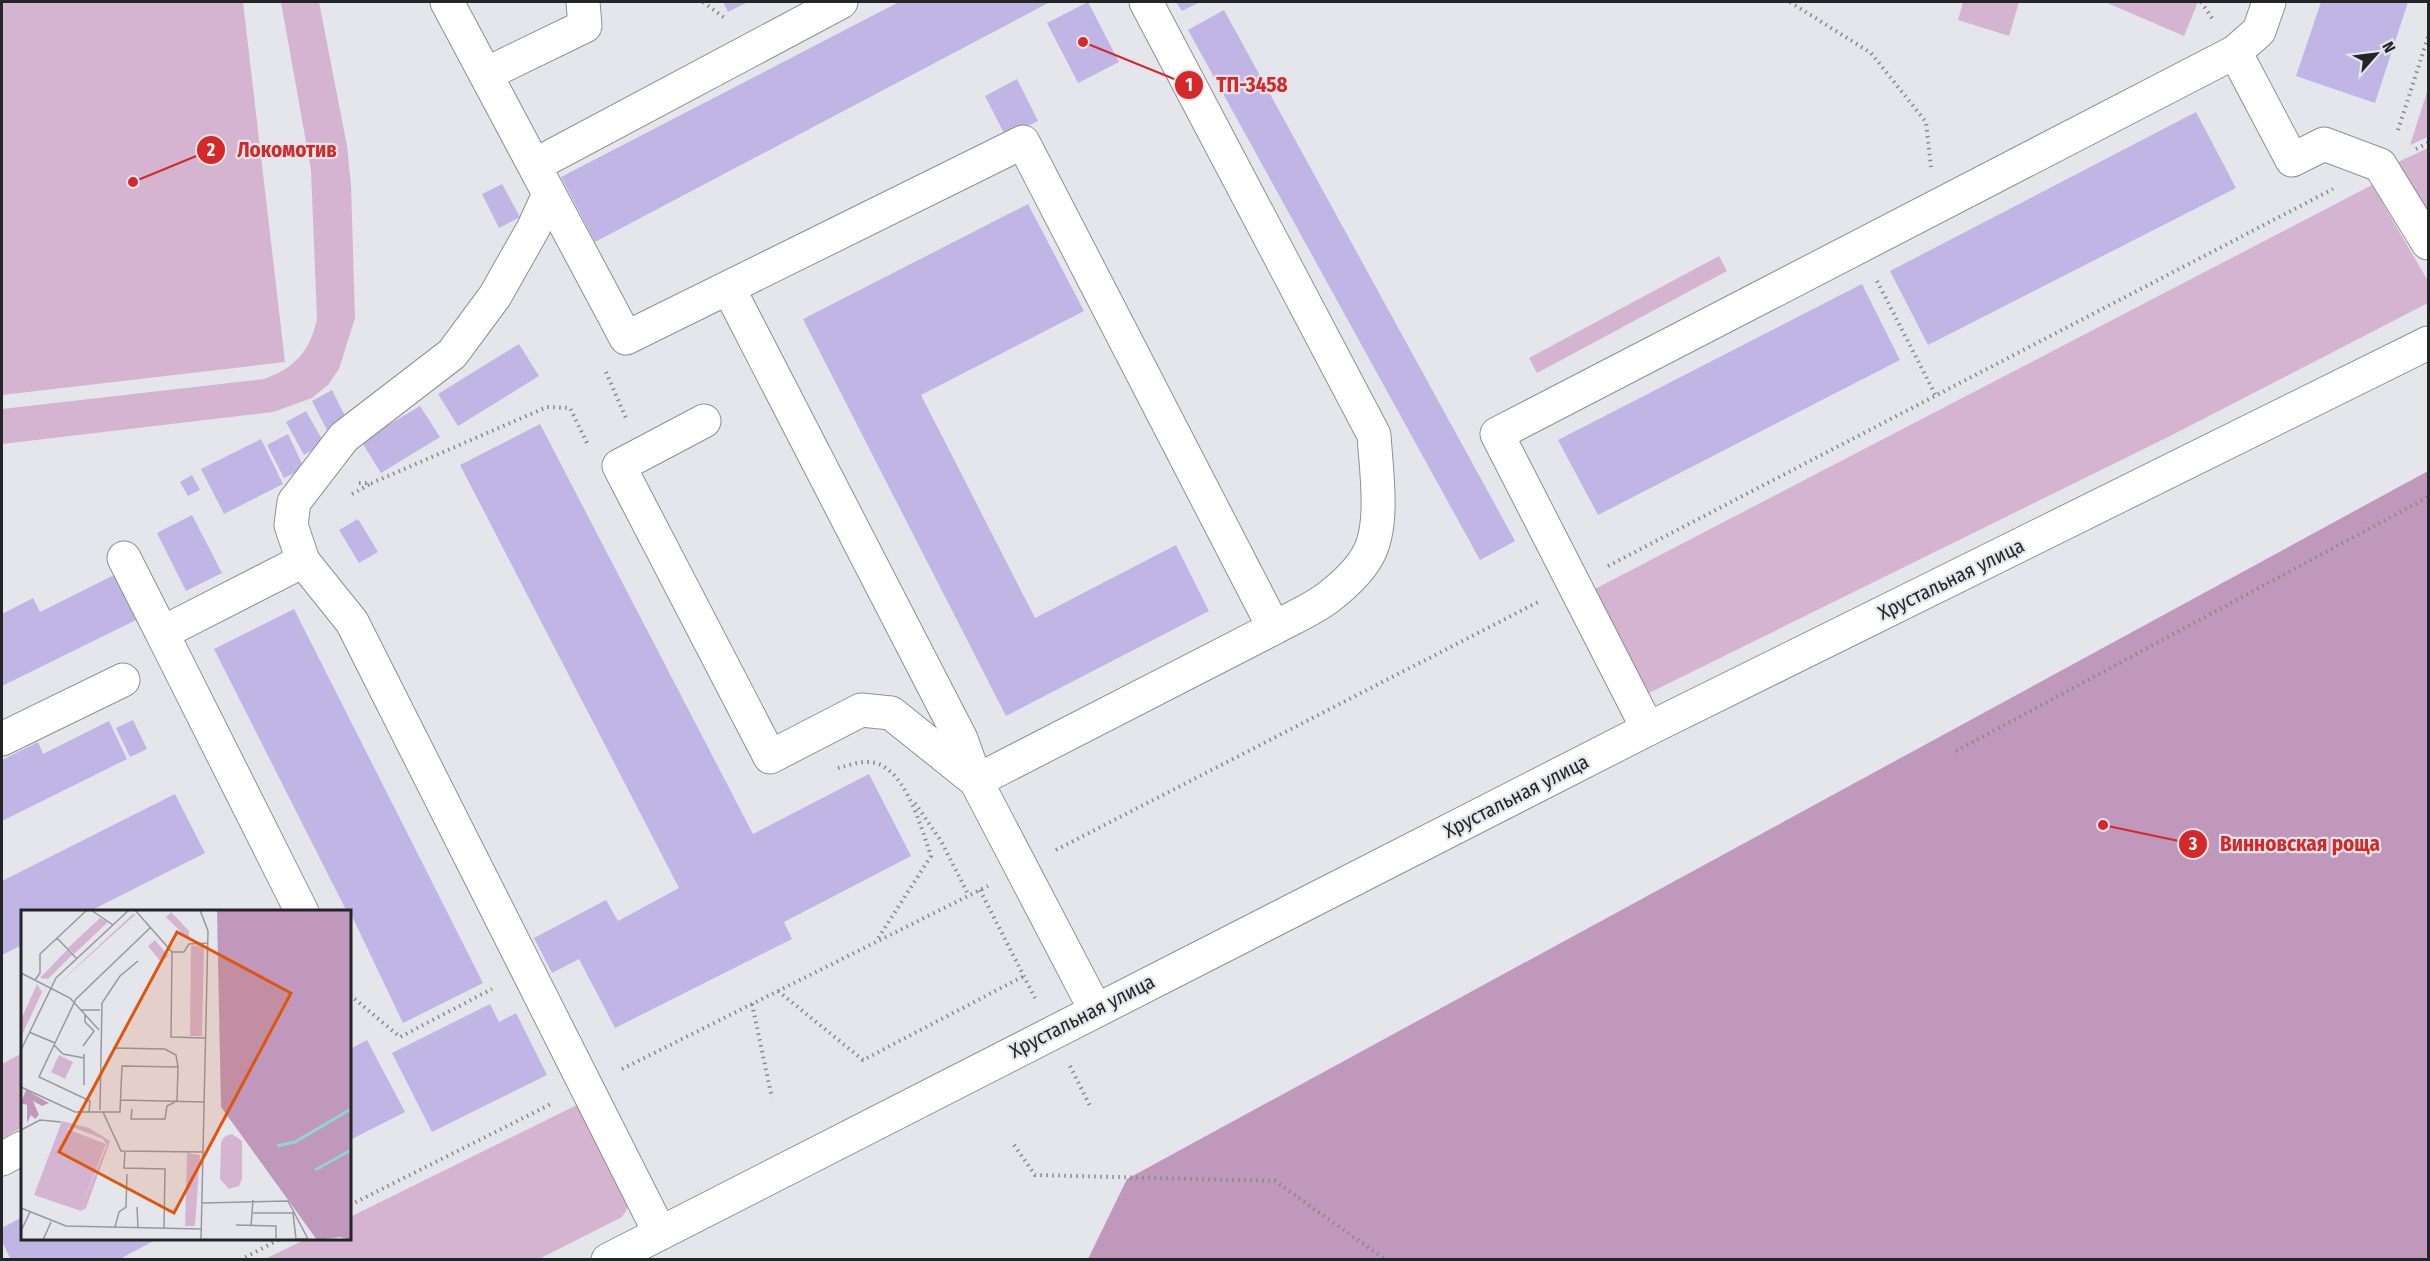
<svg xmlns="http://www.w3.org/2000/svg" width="2430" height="1261" font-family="'Fira Sans Condensed',sans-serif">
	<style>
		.green { fill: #d4b4d1 }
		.forest { fill: #bf98bc }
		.building { fill: #c1b5e5 }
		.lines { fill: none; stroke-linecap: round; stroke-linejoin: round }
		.minor-casing { stroke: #8e9095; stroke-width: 35 }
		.major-casing { stroke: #8e9095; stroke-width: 35 }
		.path { stroke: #87898c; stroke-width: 4; stroke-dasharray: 1.5 4.5; stroke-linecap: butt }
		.minor { stroke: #fff; stroke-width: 33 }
		.major { stroke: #fff; stroke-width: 33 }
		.labels { text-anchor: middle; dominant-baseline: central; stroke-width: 4.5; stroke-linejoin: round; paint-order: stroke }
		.street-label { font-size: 20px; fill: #242527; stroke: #e4e6eb }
		.inset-river { fill: none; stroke: #91d4d6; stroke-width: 3 }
		.inset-road { fill: none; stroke: #97999d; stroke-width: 1.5 }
		.view { fill: #de560d; fill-opacity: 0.15; stroke: #de560d; stroke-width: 3 }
		.inset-edge { fill: none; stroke: #242527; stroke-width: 3 }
		.leader { fill: none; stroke: #d62828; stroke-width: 2 }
		.callout-dot { fill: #d62828; stroke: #e4e6eb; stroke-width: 2 }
		.mark-label { font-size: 18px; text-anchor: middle; font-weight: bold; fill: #fff }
		.callout-label { font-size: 21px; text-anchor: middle; font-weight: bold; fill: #d62828; stroke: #e4e6eb; stroke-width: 4.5; stroke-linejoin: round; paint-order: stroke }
	</style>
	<rect width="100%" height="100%" fill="#e4e6eb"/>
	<path class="green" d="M2,2H243L285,362L2,395Z
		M281,2H319L347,146L351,185L355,318L339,369L328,385L312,398L273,412L2,444V409L264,379C295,368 310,351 317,319L311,170Z
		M1963,2H2019L2009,36L1958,20Z
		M2105,2H2198L2184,36Z
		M2428,89V137L2410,145Z
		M2428,148V213L2398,162Z
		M2372,185L2428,281V303L2172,435L1647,694L1593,590Z
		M1719,256L1727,271L1537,373L1529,358Z
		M22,1053V1127L2,1139V1064Z
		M583,1102L630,1204L622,1217L539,1259L263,1260L306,1239L350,1238V1217Z"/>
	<path class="forest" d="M2428,471V1259H1088L1127,1179Z"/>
	<path class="building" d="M723,2H748L728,12Z
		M899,2H1050L595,242L561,177Z
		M1088,2L1119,62L1078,83L1047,23Z
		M1176,2H1200L1182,11Z
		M2321,2H2408L2375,103L2296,76Z
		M1224,10L1515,541L1480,560L1188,30Z
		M1017,79L1038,121L1006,137L985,96Z
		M2196,112L2236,188L1928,345L1890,271Z
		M502,184L520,217L499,228L482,194Z
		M1028,204L1084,311L921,395L1035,618L1176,545L1209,611L1006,716L803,319Z
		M1862,284L1900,360L1598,515L1558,440Z
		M519,344L539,376L458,426L438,394Z
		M332,390L349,424L329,434L312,401Z
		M420,406L440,437L381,473L361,441Z
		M306,411L324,443L304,455L286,422Z
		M540,424L753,834L869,774L911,856L784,922L792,939L615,1028L579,959L552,973L534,938L606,900L618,921L679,888L460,465Z
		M288,434L304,468L284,478L267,445Z
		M261,439L283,484L224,514L201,469Z
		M192,475L200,490L188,496L180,482Z
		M192,515L222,573L186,591L157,533Z
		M358,519L378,552L359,563L339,530Z
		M114,575L136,620L2,686V614L33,598L40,612Z
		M294,609L483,983L403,1023L350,912H347L214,649Z
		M133,720L147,749L130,757L116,728Z
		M109,721L127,759L2,821V760L38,742L43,754Z
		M175,794L205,853L88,912H22V945L2,955V881Z
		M490,1004L499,1022L516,1013L547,1075L432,1132L392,1053Z
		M367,1040L405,1112L350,1140V1049Z
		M22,1217V1238H159L118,1260H11L2,1241V1228Z"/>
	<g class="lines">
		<defs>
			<path id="minor" d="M447,2L626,338L1023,142L1274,628L976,781L891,713L861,710L770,757L619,466L704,421
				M1146,2L1374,435C1376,469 1385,525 1368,555C1360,570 1344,585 1330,596C1314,609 1292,618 1274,628
				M2235,52L2259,31L2269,2
				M486,74L585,26L583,2
				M550,157L841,2
				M549,194L534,227L495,296L452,354L344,437L294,502L291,525L303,561L352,622L660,1233
				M729,289L961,739L976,781L1095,1009
				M124,558L162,633
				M1648,729L1497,434L2235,52L2292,160L2324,144L2380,165L2428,243
				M2,739L123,680
				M302,912L162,633L303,561
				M2,1159L22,1148"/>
			<path id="major" d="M608,1260L1648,729L2428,343"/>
		</defs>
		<use href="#minor" class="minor-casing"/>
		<use href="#major" class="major-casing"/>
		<path class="path" d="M703,2L726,19
			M1790,2L1871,53L1926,122L1931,167
			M2201,2L2214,21
			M2398,130L2428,37
			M2416,149L2428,143
			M1877,281L1936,396
			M606,372L626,418
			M359,483H372L547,407L570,408L587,443
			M352,494L372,483
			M1608,566L2333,189
			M1956,751L2428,497
			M838,768C847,766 857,762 866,762C904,760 921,828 931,856L877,940
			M915,803L941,841L969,896
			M1056,850L1540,601
			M980,890L1035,998
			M778,991L863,1060L1024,976
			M350,995L400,1037L492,989
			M752,1004L772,1098
			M1070,1066L1091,1108
			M622,1069L988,886
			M1014,1145L1035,1175L1275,1181L1386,1260
			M350,1205L551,1104
			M240,1260L282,1238"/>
		<use href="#minor" class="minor"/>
		<use href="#major" class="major"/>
	</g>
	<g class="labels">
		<g class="street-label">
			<text transform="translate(1951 579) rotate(-26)">Хрустальная улица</text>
			<text transform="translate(1516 796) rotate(-27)">Хрустальная улица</text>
			<text transform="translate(1082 1016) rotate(-27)">Хрустальная улица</text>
		</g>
	</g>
	<g transform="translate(21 910)">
		<rect width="330" height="330" fill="#e4e6eb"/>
		<path d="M150,2L168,21V30L145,7ZM112,4H115L36,75L39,72ZM79,8L87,12L53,44L47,38ZM134,30L147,46L140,52L127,36ZM183,35L181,126H169L170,36ZM46,40L51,45L27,69L19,68ZM16,74L21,82L0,127V110ZM38,145L52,152L44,169L30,162ZM41,211L68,218L89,231L65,298L60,301L13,285ZM51,217L82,229L86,235L61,295L85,234L46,219ZM211,224L221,231V269L218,276L208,279L199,269L200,233L203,227ZM166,243L179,245L174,316H164Z" fill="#d4b4d1" fill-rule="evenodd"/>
		<path d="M196,0H330V330L319,327L296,330L200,197ZM5,180L28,193L21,196L12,191L18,205L14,209L10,205L6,213V195L0,193Z" fill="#bf98bc"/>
		<path class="inset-river" d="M256,236L274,232L330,199M294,260L330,240"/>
		<path class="inset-road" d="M70,0L92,15M114,0L151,42M179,0L187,21L180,330M36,28L56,49M0,63L49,88L78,120M14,70L19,63V44L66,0M60,100H79M8,122L34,133L18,167L69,191L68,202M184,128L150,127L151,42H163L168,34L187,33M34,133L55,89L130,17M33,135L42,144L63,148M62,136L73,121L64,112V105M92,138L144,139L155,145L157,157M0,140L35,68L108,0M63,175V144M0,177L54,202H99L101,156L157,157L156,191L146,196L144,209H110L111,199M100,190L183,192M79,200L81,93L99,66L117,51M82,202L100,241L182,242M0,220L19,210L40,212M104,242L103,258L144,259L143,318M181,293L267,291L287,329H275L272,303H232M116,297L117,318M0,298L45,316L180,319M215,315L255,316V328M230,316L232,290M94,317L98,302L105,297L106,264M0,321L9,302M22,330L30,312"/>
		<path class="view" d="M156,22L270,83L153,303L38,242Z"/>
		<rect width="330" height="330" class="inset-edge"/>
	</g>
	<path class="leader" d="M1083 42L1189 85M133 182L211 150M2103 825L2193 844"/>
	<g class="callout-dot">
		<circle cx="1083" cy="42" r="6"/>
		<circle cx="133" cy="182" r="6"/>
		<circle cx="2103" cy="825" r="6"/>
		<circle cx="1189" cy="85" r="15"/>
		<circle cx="211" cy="150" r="15"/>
		<circle cx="2193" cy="844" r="15"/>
	</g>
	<g class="mark-label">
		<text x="1189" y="91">1</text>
		<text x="211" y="156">2</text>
		<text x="2193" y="850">3</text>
	</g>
	<g class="callout-label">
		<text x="1252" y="92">ТП-3458</text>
		<text x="287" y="157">Локомотив</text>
		<text x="2300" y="851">Винновская роща</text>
	</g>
	<rect width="2430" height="1261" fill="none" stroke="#242527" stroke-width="6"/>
	<g transform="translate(2376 54) rotate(62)" stroke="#e4e6eb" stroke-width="4.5" paint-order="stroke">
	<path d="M0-4.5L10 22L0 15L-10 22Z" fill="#242527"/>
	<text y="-9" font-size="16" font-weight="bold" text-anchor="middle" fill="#242527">N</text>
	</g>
</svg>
